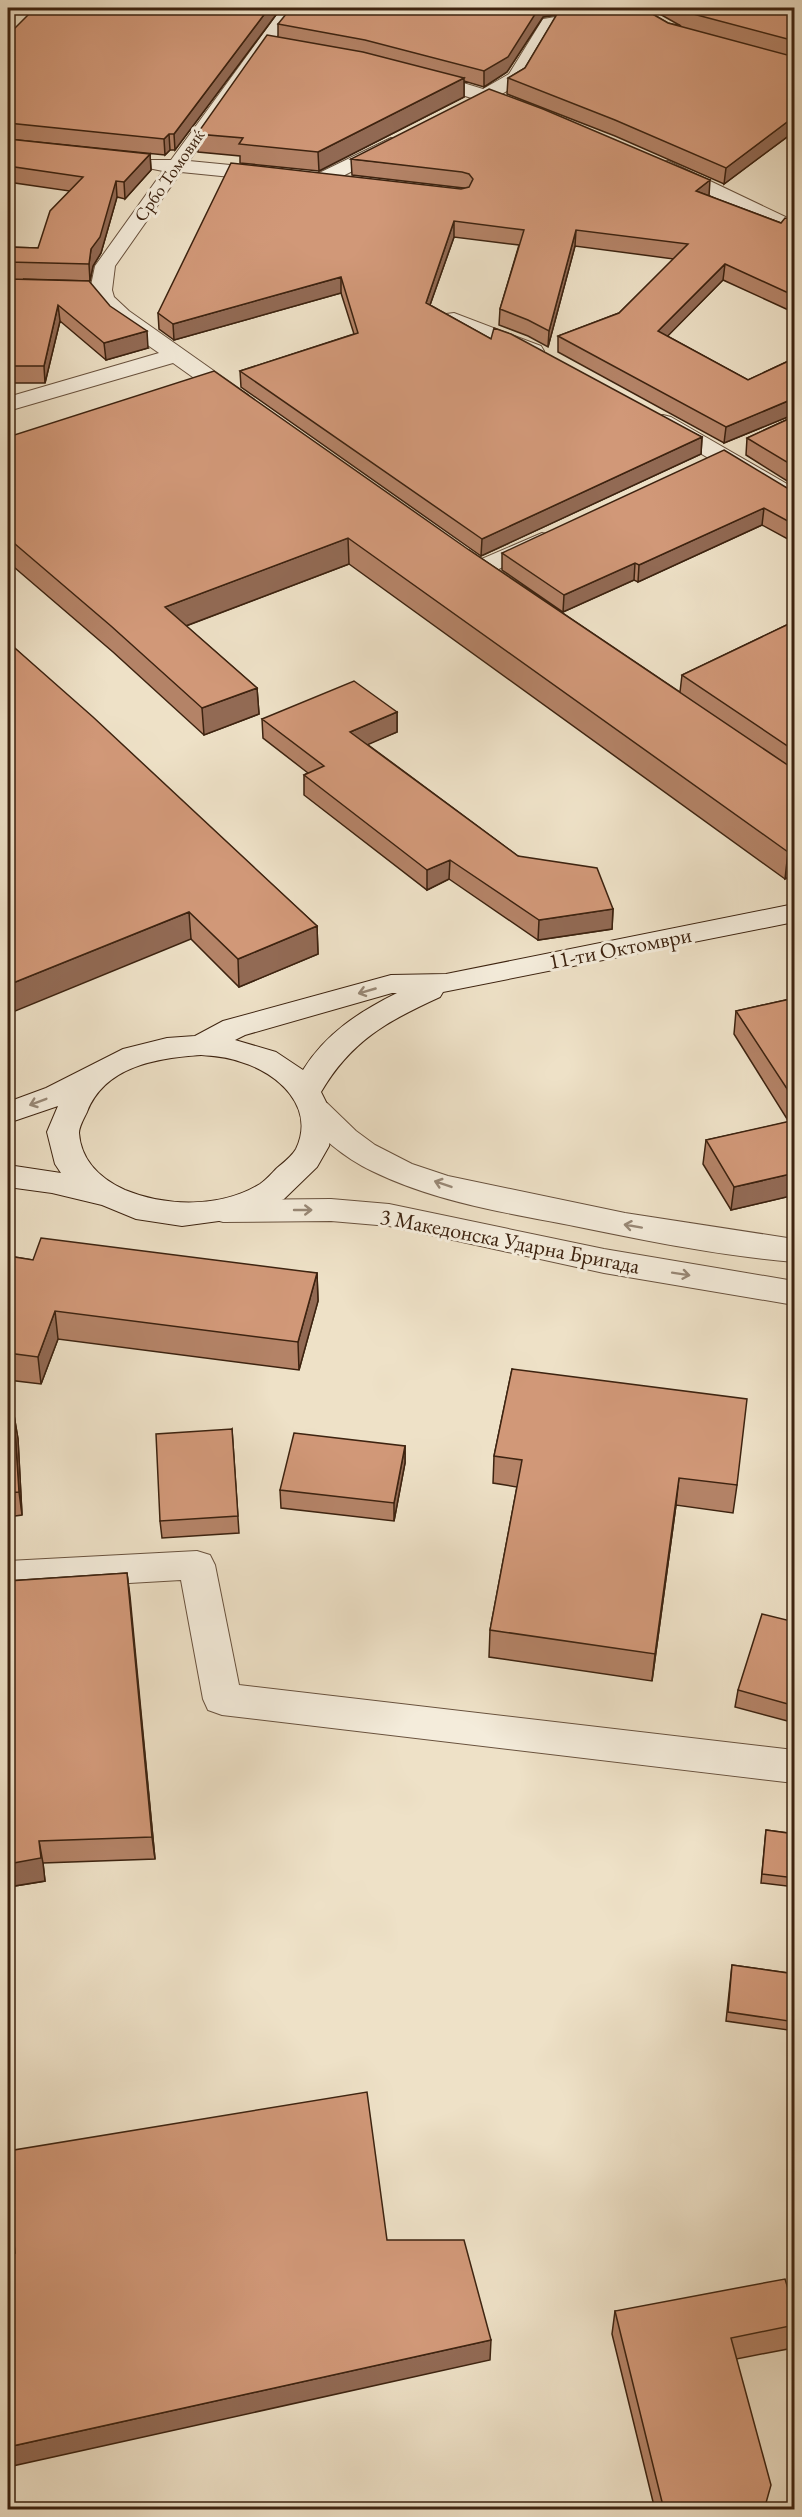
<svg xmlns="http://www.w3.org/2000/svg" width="802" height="2517" font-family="'EB Garamond',serif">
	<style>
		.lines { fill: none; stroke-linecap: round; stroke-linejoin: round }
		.minor-casing { stroke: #69523e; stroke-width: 2 }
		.tertiary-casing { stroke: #69523e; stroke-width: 2 }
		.secondary-casing { stroke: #3d2310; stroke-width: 2 }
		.minor { fill: #f4ecdb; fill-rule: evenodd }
		.tertiary { fill: #f4ecdb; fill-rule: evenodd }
		.secondary { fill: #f4ecdb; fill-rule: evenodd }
		.wall { fill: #b48367; stroke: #3d2310; stroke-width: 1.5 }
		.shaded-wall { fill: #926a54; stroke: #3d2310; stroke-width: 1.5 }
		.building { fill: #d19878; stroke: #3d2310; stroke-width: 1.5 }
		.oneway { stroke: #988876 }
		.labels { text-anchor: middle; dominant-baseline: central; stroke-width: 6; stroke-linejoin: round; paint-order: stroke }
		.far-street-label { font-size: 18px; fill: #3d2310; stroke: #f4ecdb }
		.street-label { font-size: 22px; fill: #3d2310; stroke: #f4ecdb }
	</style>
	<rect width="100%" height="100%" fill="#eee1c7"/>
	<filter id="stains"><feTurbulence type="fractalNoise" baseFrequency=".00333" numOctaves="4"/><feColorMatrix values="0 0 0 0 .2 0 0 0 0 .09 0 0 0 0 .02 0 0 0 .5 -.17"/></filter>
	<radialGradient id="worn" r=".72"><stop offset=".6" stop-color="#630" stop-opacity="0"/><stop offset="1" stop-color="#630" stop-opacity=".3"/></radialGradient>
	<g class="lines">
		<defs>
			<path id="minor" d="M282,8H301L288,21L189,161L271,169L278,171L281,175L278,179L271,181L181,172L115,266L112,290L114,297L129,311L248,395L251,400L248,405L240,407L232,405L173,363L8,411V397L159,353L113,321L97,303L90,290L95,266L163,171L148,168L145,164L148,160H171Z
				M611,8H635C624,22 573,25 555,27L523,82L500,95L530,104L532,108L530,112H516L414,80L412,76L414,72L421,70L483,89L509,74L543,19Z
				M391,138L398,140L401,144L398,148L329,183H315L312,179L315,175Z
				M668,161L794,221V235L787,233L661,171L658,167L661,163Z
				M454,313L541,346L544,351L541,356L533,358L525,356L446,324L443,319L446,314Z
				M663,415L671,417L794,488V505L786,503L655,427L652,422L655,417Z
				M542,533L551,535L554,540L551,545L488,574L479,576L470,574L467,569L470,564Z
				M197,1551L210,1555L215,1565L239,1685L794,1750V1783L222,1715L208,1710L203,1699L181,1580L8,1590V1561Z"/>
			<path id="tertiary" d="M316,1100L327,1103L356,1131L375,1145L412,1164L448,1176L625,1213L794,1239V1262C721,1256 647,1241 574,1226C507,1213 435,1202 372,1171C345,1158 317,1136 300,1110L305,1103Z
				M331,1199L389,1204L604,1249L794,1281V1305L604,1273L389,1226L331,1221L223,1222L212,1219L207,1211L212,1203L223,1200Z"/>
			<path id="secondary" d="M794,904V922L443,992L440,997C387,1021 351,1041 321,1092L330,1110L333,1124L329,1146L317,1167L284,1199L241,1218L182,1226L136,1219L102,1205L52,1193L8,1187V1165L61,1173L55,1164L47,1132L58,1106L8,1123V1102L46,1088L123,1049L167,1038L195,1036L223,1021L391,975L446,974ZM392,993H397C359,1012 326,1033 303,1070L276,1052L235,1040L245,1035ZM201,1055C214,1056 228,1057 241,1062C278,1073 316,1107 296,1149C292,1156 283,1163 277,1168C272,1173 266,1180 260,1184C221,1208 166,1207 125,1190C101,1179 81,1161 79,1133C79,1127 84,1118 87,1112C105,1066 157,1058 201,1055Z"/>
		</defs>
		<use href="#minor" class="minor-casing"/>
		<use href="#tertiary" class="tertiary-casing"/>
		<use href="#secondary" class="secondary-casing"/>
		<use href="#minor" class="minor"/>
		<use href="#tertiary" class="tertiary"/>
		<use href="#secondary" class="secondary"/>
	</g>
	<path class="wall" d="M281,8L175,150H170L165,155L8,139L150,154L151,170L125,199L117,197L101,253L93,266L90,281L23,279L148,348L106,360L60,321L45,383H8V247L38,248L70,191L8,182V35Z
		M642,8L668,23L681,26L649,8H795V131L724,184L615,136L507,94L508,78L525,68L557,15L543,17L507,72L484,87L464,81V97L319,171L240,163V156L198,152L197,134L278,36V24Z
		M351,159L709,196L781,223L795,220V313L723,280L667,336L748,380L795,358V414L724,443L558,352V336L619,313L674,259L575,246L548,347L528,336L499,325L500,309L519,245L454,237L430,305L491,339L702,437L701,454L481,556L241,387L240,371L354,334L341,293L174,340L159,329L158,313L463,188L352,175Z
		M795,416V486L746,455L747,438Z
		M8,437L469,550L680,692L682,675L795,621V874L785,879L349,564L186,626L257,688L259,714L204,735L113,652L8,562Z
		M787,488L795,489V543L762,525L638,582L634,580L563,612L502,570V553Z
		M8,642L317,926L318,954L239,987L191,939Z
		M397,712V732L367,744L518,856L613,909L612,929L538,940L449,879L427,890L304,795V775L308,773L263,738L262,719Z
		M795,998V1195L731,1210L703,1164L706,1140L789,1122L734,1034L736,1011Z
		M8,1256L33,1260L317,1273L318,1301L299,1370L58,1339L41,1384L8,1380Z
		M512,1369L737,1485L733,1513L676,1505L652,1681L489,1657L490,1630L517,1487L493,1483L494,1456Z
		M14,1415L18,1439L22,1515L8,1517V1416Z
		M232,1429L239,1533L162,1538L160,1521Z
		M405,1446V1463L394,1521L281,1508L280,1490Z
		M127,1573L155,1859L43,1863L45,1881L8,1887V1581Z
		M795,1622V1723L735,1707L738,1690Z
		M766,1830L795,1834V1887L761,1883Z
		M732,1965L795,1974V2031L726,2021Z
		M615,2311H795V2341L793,2348L736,2359L765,2510H655L612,2334Z"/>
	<path class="shaded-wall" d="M269,8H281L175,150L174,134Z
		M539,8H600L543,17L507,72L484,87V71Z
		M464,78V97L319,171L318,152Z
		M795,116V131L724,184L726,168Z
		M169,134L170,150L165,155L164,139Z
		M150,154L151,170L125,199L124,182Z
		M710,180L709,196L696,191Z
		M116,181L117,197L101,253L93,266L90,281L89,264L91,249Z
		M454,221V237L425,319L426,303Z
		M576,230L575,246L548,347L549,331Z
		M725,264L723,280L656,348L658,331Z
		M341,277V293L174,340L173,324Z
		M58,305L60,321L45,383L44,366Z
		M147,331L148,348L106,360L104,343Z
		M795,398V414L724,443L726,427Z
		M702,437L701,454L481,556L482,539Z
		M764,508L762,525L638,582L639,565Z
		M348,538L349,564L167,633L165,607Z
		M635,563L634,580L563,612L564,595Z
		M257,688L259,714L204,735L202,708Z
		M397,712V732L351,752L350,732Z
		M795,849V874L785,879L788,852Z
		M450,860L449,879L427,890V870Z
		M613,909L612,929L538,940L539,920Z
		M189,912L191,939L8,1014V985Z
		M317,926L318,954L239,987L238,959Z
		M795,1173V1195L731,1210L734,1187Z
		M317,1273L318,1301L299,1370L298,1342Z
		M55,1311L58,1339L41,1384L38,1357Z
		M14,1415L18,1439L22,1515L19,1492Z
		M405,1446V1463L394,1521V1503Z
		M679,1478L676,1505L652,1681L655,1654Z
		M127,1573L130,1596L155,1859L152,1837Z
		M39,1841L43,1863L45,1881L8,1887V1864Z
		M491,2340L490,2360L8,2467V2447Z"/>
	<path class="building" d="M35,8H269L174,134H169L164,139L8,123V35Z
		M291,8H539L508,57L484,71L365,40L278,24Z
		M599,8H642L668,23L795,57V116L726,168L615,120L508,78L525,68L557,14Z
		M676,8H795V41L682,11Z
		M267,35L363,52L464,78L318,152L239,144L243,138L197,134Z
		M489,89L543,109L710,180L696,191L781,223L785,218L795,220V296L725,264L658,331L748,380L795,358V398L726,427L558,336L619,313L688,244L576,230L549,331L528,320L500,309L524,230L454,221L426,303L491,339L494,328L511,334L702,437L482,539L240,371L358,333L341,277L173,324L158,313L231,163L461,189L469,187L473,179L469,174L462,172L351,159Z
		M8,139L150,154L124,182L116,181L100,237L91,249L89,264L8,262V247L38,248L50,211L83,177L8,166Z
		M8,279L89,281L110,306L147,331L104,343L58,305L44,366H8Z
		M214,371L469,550L795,770V849L788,852L348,538L165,607L257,688L202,708L111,626L8,538V437Z
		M795,416V467L747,438Z
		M724,450L787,488L795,489V525L764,508L639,565L635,563L564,595L502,553Z
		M795,621V751L682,675Z
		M8,642L93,717L317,926L238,959L189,912L8,985Z
		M354,681L397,712L350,732L518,856L597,868L613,909L539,920L450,860L427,870L304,775L324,766L262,719Z
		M795,998V1101L736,1011Z
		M795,1120V1173L734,1187L706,1140Z
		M41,1238L317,1273L298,1342L55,1311L38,1357L8,1353V1256L33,1260Z
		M512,1369L747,1399L737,1485L679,1478L655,1654L490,1630L522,1460L494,1456Z
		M14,1415L19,1492L8,1493V1416Z
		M232,1429L238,1516L160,1521L156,1434Z
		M294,1433L405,1446L394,1503L280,1490Z
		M127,1573L152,1837L39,1841L41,1858L8,1864V1581Z
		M762,1614L795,1622V1706L738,1690Z
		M766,1830L795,1834V1878L762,1874Z
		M732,1965L795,1974V2022L728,2012Z
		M367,2092L387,2240H464L491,2340L8,2447V2254L15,2253L8,2188V2151Z
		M785,2279L795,2311V2325L731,2338L771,2485L764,2510H664L615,2311Z"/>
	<defs><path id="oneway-shaft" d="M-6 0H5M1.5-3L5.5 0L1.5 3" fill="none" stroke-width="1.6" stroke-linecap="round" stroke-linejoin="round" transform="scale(1.5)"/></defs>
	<g class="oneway">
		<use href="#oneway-shaft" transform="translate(367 991) rotate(164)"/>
		<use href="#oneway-shaft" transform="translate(38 1102) rotate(159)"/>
		<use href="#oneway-shaft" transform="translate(443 1184) rotate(-161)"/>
		<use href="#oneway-shaft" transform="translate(303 1210)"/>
		<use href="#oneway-shaft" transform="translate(633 1226) rotate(-170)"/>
		<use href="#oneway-shaft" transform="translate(681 1274) rotate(9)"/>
	</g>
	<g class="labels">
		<g class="far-street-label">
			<text transform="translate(169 175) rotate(-55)">Србо Томовиќ</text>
		</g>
		<g class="street-label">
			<text transform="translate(620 948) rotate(-11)">11-ти Октомври</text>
			<text transform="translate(510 1241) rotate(11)">3 Македонска Ударна Бригада</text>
		</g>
	</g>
	<rect width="802" height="2517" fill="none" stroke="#eee1c7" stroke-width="30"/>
	<rect x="9" y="9" width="784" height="2499" fill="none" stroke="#3d2310" stroke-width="3"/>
	<rect x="15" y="15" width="772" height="2487" fill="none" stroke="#3d2310" stroke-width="1.5"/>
	<rect width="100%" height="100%" filter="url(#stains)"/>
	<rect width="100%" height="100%" fill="url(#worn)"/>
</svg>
